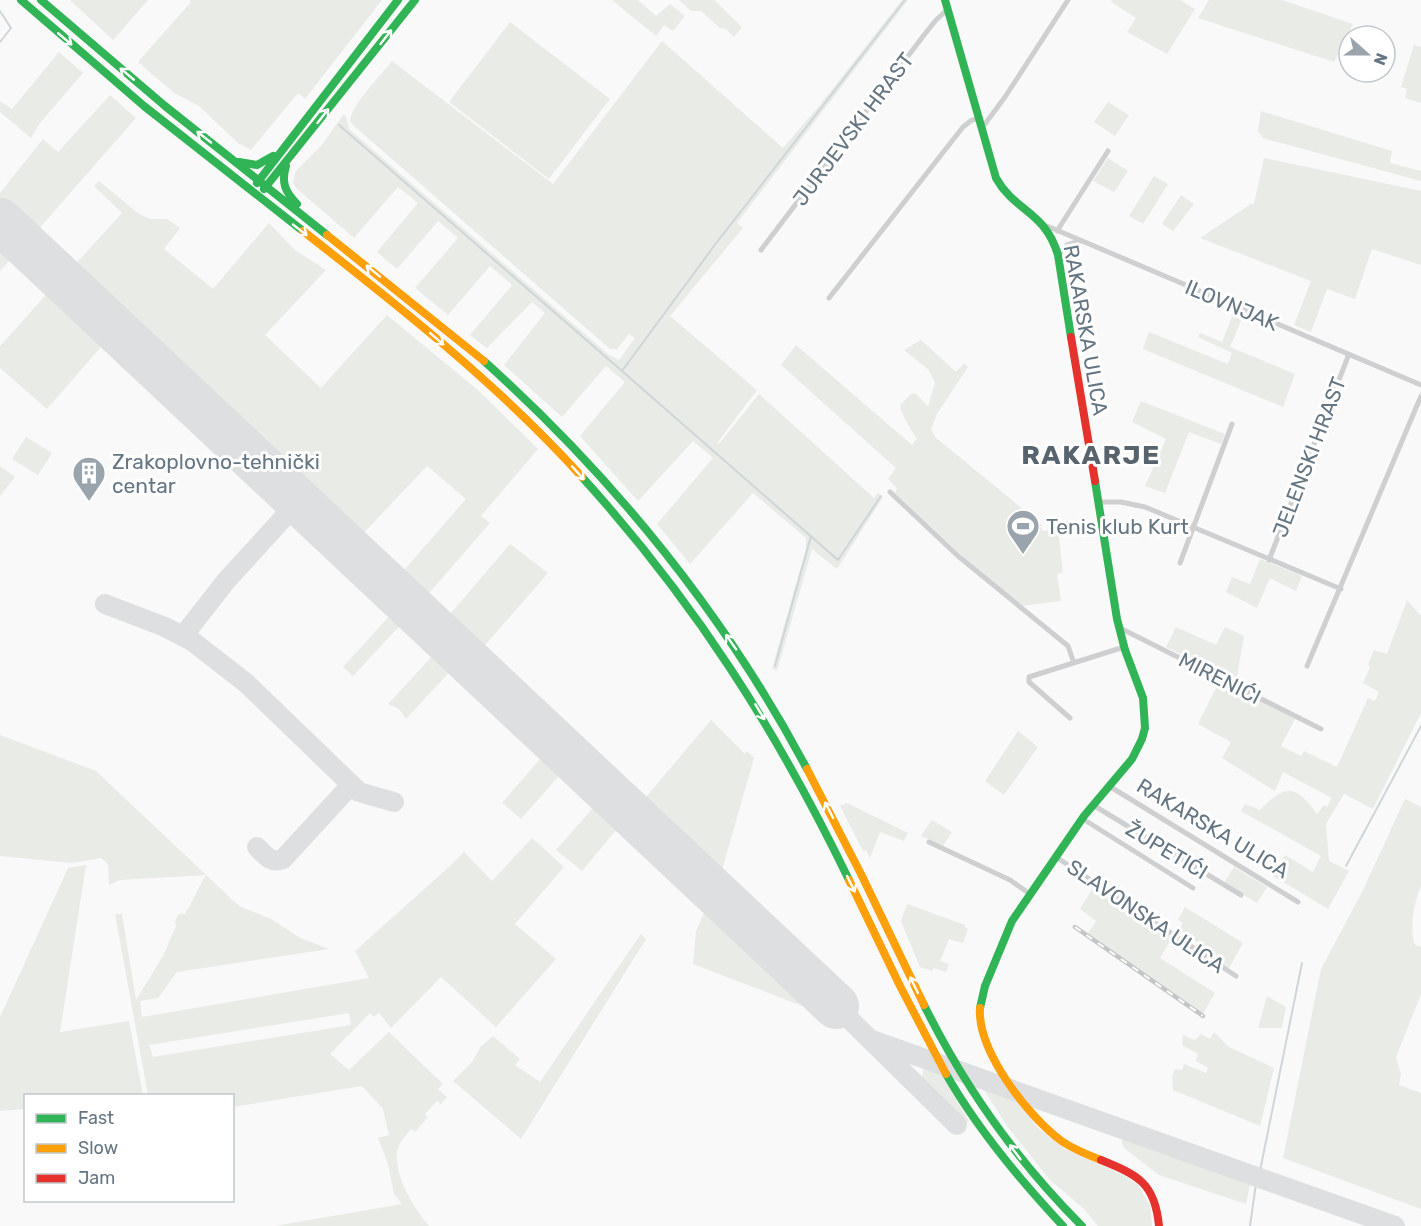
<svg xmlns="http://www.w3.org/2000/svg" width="1421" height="1226" font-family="Rubik,sans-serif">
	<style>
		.green { fill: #e8ebe6; fill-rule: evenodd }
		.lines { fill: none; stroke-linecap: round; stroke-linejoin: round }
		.stream { stroke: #ced6d9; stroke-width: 2 }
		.taxiway { stroke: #dedfe0; stroke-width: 20 }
		.runway { stroke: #dedfe0; stroke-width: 46 }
		.street { stroke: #cecfd0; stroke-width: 5 }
		.fast { stroke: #30b455; stroke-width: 8 }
		.slow { stroke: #ff9f0a; stroke-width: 8 }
		.jam { stroke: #e5322d; stroke-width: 8 }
		.rail-casing { stroke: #c3c5c6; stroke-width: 4.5 }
		.rail { stroke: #fff; stroke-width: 2; stroke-dasharray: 7; stroke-linecap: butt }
		.oneway { stroke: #fff }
		.labels { text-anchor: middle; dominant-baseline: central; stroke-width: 6; stroke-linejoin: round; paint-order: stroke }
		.street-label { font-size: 21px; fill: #657683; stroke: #fff }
		.poi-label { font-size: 21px; fill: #657683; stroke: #fff; text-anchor: start }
		.district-label { font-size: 27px; font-weight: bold; letter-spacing: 1.5px; fill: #57646e; stroke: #fff }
	</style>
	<rect width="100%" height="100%" fill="#f9f9f9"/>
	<path class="green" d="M70,0H148L113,40Z
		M189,0H382L305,99L298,93L251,150L238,143L199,106L174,93L138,62L191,2Z
		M612,0H638L656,16L670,4L685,16L673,31L664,25L656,36Z
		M679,0H714L742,27L734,37L726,29L720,28L701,11H691Z
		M902,0H908L737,223L743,228L670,316L757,390L717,443L719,444L759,394L874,498L878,493L883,497L837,569L812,549L777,671L772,668L806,549V538L753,493L690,564L657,524L713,458L693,441L638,501L580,436L625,382L606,366L562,417L504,365L545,313L532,302L487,348L470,335L512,285L490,266L448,315L415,288L458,238L438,221L397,269L377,252L418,203L398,187L354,238L296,188L293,183L295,172L321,146L343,115L346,116L349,129L608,354L619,360L635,338L629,334L617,349H610L353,125L350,121C352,104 381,75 392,61L553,184L662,41L783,148L819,106Z
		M1112,0H1180L1195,9L1167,54L1127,32L1136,18L1111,2Z
		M1209,0H1282L1353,24L1334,62L1198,18Z
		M510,22L610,99L549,179L449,102Z
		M1414,45L1421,47V103L1405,98L1407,89L1401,87Z
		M59,52L83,73L40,123L31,138L0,112V101L12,109Z
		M110,95L136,118L36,232L0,200V193L43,139L58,152Z
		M1108,102L1129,115L1115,136L1094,122Z
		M1261,111L1392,151L1390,163L1421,171V181L1263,138L1258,131Z
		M1108,158L1128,171L1114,192L1093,181Z
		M1264,158L1421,191V265L1372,249L1355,299L1327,289L1311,332L1294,325L1311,281L1200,238L1251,204H1254Z
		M1154,176L1168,184L1143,224L1129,216Z
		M99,181L139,214L150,219H167L180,228L164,249L213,289L269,223L295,250L326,270L265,335L321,388L387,315L479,391L538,449L481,516L490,523L424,599L399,576L466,499L427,466L359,538L72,268L122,213L94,186Z
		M1181,195L1194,204L1173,231L1162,224Z
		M0,236L16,253L0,271Z
		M52,288L107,340L47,409L0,368V346Z
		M1234,312L1243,316L1230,347L1295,374L1283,407L1143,349L1149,332L1228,364L1232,353L1198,337L1200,333L1222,342Z
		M921,340L956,372L964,363L968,367L937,414L931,429L935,437L1041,524L1042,531L1058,529L1063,572L1057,574L1061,601L1021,606L959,553L895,493L897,488L888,479L896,468L781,365L796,345L912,445L917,438C912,433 900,411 900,405L911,394L915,393L928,406L935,383L929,370L904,350Z
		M1141,401L1225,434L1221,444L1189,432L1165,493L1145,486L1166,439L1132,422Z
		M26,437L52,453L38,475L12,459Z
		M0,466L15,477L0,496Z
		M510,544L548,573L480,651L445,620Z
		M1260,559L1302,576L1296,591L1270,578L1257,608L1226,592L1232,577L1250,584Z
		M1407,600L1421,616V713L1373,809L1344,794L1326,824L1329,861L1349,871L1328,909L1273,876L1285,855L1313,872L1321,856L1241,811L1245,804L1260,810C1285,784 1296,784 1317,814L1324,805L1327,807L1332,798L1283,772L1275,791L1222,758L1231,742L1198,724L1220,680L1295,719L1281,746L1301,756L1304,751L1337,767L1368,698L1375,701L1379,692L1363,683L1370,667L1368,665L1374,650L1387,654Z
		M394,611L404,621L353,676L343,667Z
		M1176,627L1216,645L1225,627L1244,636L1236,682L1166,647Z
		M437,651L454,667L406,719L399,709L388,704Z
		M711,720L745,754L747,751L754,758L720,877L641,803Z
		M1018,731L1038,747L1004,795L985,781Z
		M0,735L96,771L239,906L271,919L300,938L329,949L177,972L158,998L140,1001L142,1017L369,978L355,951L450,866L464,852L492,881L532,838L564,867L515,924L556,959L496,1027L441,977L391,1028L379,1013L374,1017L370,1013L330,1054L349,1070L389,1032L443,1084L438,1089L447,1097L441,1104L437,1101L425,1114L428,1117L415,1132L411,1129C406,1136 397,1144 397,1153C395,1178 414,1208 429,1226H275L402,1204L394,1194L388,1164L378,1138L389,1135L383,1109L362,1086L233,1107L232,1096L148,1095L115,914H122L136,1000L163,956L176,926L175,921L179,914H185C193,901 198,888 206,875L120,880L109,885L108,864L101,858L72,863L0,856ZM349,1013L351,1025L153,1057L149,1045Z
		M546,752L565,769L521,819L502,803Z
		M1405,799L1421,807V886C1414,903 1409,927 1415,945L1421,947V994L1396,1057L1401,1074L1399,1085L1421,1093V1209L1283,1158L1321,969L1362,892Z
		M599,801L621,824L582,871L556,850Z
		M847,803L908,833L904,841L880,832L870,858L866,850L863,851L840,806Z
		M932,820L952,832L943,846L921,836Z
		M86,865L60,1032L129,1021L143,1095L26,1096L25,1109L0,1111V1017L68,868Z
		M1234,867L1267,887L1257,903L1224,883Z
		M1094,886L1173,936L1160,958L1215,993L1203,1014L1087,935L1096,921L1080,909Z
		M907,904L965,925V927L968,929L963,943L949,939L940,961L949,964L946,972L934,968L932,971L920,967L901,921Z
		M707,906L818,1010V1012L693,964L696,931Z
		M1185,907L1243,943L1229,968L1217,961L1219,957L1179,930L1183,923L1178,920Z
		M641,934L646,939L521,1139L453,1081L472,1062L481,1046L493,1036L520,1059L515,1065L540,1082Z
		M1267,996L1286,1007L1282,1028H1258Z
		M1214,1032L1229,1047L1274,1068L1260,1126L1173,1090L1172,1076L1175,1069L1182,1070L1184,1064L1206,1073L1208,1068L1196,1061L1198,1054L1182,1045L1183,1035L1195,1040L1201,1034L1210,1039Z
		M932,1066L937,1067L969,1121L964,1125L922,1080L923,1070Z
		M979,1082L1013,1094L1038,1128L1064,1148L1125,1176L1138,1185L1150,1206L1152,1226H1098L1084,1209L1049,1179L1007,1126Z
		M1122,1135L1251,1180L1246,1204L1159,1175L1124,1148L1122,1144Z"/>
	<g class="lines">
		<path class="stream" d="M0,11L11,28L0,42
			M339,125L622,371
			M881,496L838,560L622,371L714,246L905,0
			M775,666L811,536
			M1346,866L1421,726
			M1260,1171L1302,963
			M1250,1226L1256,1184"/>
		<path class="taxiway" d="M105,604L165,627L192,641L246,683L359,792L394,802
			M183,636L226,581L298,502
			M257,847C265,855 271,864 283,859L351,785
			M836,1006L957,1125
			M869,1039L1395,1226"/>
		<path class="runway" d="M0,221L836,1006"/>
		<path class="street" d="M982,128L1005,97L1068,0
			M1047,226L1421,385
			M1057,231L1108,151
			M761,250L924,35L936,20L948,9
			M1058,255L1067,245L1080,241
			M829,298L963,127L972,120L978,119
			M890,492L958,556L1068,646L1074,663
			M1098,502H1121L1145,507L1341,589
			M1269,560L1349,354
			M1180,563L1232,424
			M1120,628L1321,729
			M1307,666L1421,396
			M1070,718L1029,682V677L1124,647
			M1109,786L1298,902
			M1093,805L1241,895
			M1083,819L1193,888
			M929,842L1010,880L1030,894
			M1056,857L1236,976"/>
		<path class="fast" d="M21,0L144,106L303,231
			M41,0L165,106L327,235
			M945,0L996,178C1015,212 1045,211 1058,255L1071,337
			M239,162L257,165L273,156
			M286,166C281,182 285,192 297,204
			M257,183L398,0
			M264,189L415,0
			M484,361C614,478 725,615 807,769
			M582,477C695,602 776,729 849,880
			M924,1005C965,1088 1017,1161 1082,1226
			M980,1008L985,986L1012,921L1084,816L1132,759L1142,739L1145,728L1143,698L1125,650L1117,619L1095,481
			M946,1074C978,1130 1019,1179 1063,1226"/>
		<path class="slow" d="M303,231C400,307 499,385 582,477
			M327,235L484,361
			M807,769L861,874L924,1005
			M849,880L900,986L946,1074
			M980,1008C977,1051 1029,1118 1063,1142C1075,1150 1088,1155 1101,1160"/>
		<path class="jam" d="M1071,337L1095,481
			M1101,1160C1138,1175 1155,1183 1159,1226"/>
		<defs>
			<path id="rail" d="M1075,927L1203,1016"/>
		</defs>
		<use href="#rail" class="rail-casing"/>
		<use href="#rail" class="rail"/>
	</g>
	<defs><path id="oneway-shaft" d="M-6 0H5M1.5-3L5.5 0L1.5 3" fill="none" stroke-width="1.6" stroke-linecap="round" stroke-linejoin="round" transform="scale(1.5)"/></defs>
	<g class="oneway">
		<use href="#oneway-shaft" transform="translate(386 37) rotate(-52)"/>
		<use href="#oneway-shaft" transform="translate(65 39) rotate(40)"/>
		<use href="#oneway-shaft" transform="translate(127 74) rotate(-140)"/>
		<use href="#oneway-shaft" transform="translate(323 116) rotate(-52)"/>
		<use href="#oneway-shaft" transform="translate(204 137) rotate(-142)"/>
		<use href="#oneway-shaft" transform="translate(300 230) rotate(38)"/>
		<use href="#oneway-shaft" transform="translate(373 271) rotate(-141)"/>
		<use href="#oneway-shaft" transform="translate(437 339) rotate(41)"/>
		<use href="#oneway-shaft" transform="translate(578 473) rotate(48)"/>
		<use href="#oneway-shaft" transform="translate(731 642) rotate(-125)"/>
		<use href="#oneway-shaft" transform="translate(760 712) rotate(59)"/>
		<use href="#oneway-shaft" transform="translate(829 810) rotate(-117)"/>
		<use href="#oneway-shaft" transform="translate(851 884) rotate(64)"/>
		<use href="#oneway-shaft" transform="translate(914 985) rotate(-116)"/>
		<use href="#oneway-shaft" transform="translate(1015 1152) rotate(-127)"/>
	</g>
	<defs>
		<symbol id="building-pin" viewBox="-11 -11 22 30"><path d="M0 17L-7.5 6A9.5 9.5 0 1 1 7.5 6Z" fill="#99a4ac" stroke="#fff"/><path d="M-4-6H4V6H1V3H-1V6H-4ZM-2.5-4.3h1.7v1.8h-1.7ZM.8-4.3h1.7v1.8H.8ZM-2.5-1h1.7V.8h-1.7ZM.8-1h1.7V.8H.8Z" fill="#fff"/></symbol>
		<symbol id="stadium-pin" viewBox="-11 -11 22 30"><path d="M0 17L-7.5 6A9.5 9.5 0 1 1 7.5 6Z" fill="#99a4ac" stroke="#fff"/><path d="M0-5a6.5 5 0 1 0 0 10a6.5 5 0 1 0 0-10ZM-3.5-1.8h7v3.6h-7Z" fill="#fff"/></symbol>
	</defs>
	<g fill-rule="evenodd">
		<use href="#building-pin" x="70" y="454" width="38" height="52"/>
		<use href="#stadium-pin" x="1004" y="507" width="38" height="52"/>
	</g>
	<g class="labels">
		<g class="street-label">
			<text transform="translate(853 129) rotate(-53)">JURJEVSKI HRAST</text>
			<text transform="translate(1232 305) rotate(23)">ILOVNJAK</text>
			<text transform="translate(1086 330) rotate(80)">RAKARSKA ULICA</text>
			<text transform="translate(1309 457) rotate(-69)">JELENSKI HRAST</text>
			<text transform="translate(1220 678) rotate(27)">MIRENIĆI</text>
			<text transform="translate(1213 828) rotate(31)">RAKARSKA ULICA</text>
			<text transform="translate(1167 850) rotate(31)">ŽUPETIĆI</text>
			<text transform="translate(1146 916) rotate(34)">SLAVONSKA ULICA</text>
		</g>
		<g class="poi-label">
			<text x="112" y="461">Zrakoplovno-tehnički<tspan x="112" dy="24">centar</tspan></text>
			<text x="1046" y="526">Tenis klub Kurt</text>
		</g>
		<g class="district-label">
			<text x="1091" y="455">RAKARJE</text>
		</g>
	</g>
	<rect x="24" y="1094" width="210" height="108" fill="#ffffff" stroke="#c1c8cd" stroke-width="1.5"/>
	<rect x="36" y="1114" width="30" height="9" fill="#30b455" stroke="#c1c8cd" stroke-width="1.5"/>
	<text x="78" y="1124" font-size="18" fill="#657683">Fast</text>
	<rect x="36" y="1144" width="30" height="9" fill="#ff9f0a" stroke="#c1c8cd" stroke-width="1.5"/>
	<text x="78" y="1154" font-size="18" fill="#657683">Slow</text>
	<rect x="36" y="1174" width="30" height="9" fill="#e5322d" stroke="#c1c8cd" stroke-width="1.5"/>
	<text x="78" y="1184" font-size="18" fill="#657683">Jam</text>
	<g transform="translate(1367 54) rotate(111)"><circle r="28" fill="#ffffff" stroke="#c1c8cd" stroke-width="1.5"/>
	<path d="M0-4.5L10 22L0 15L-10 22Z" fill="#99a4ac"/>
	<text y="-9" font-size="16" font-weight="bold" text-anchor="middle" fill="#657683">N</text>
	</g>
</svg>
